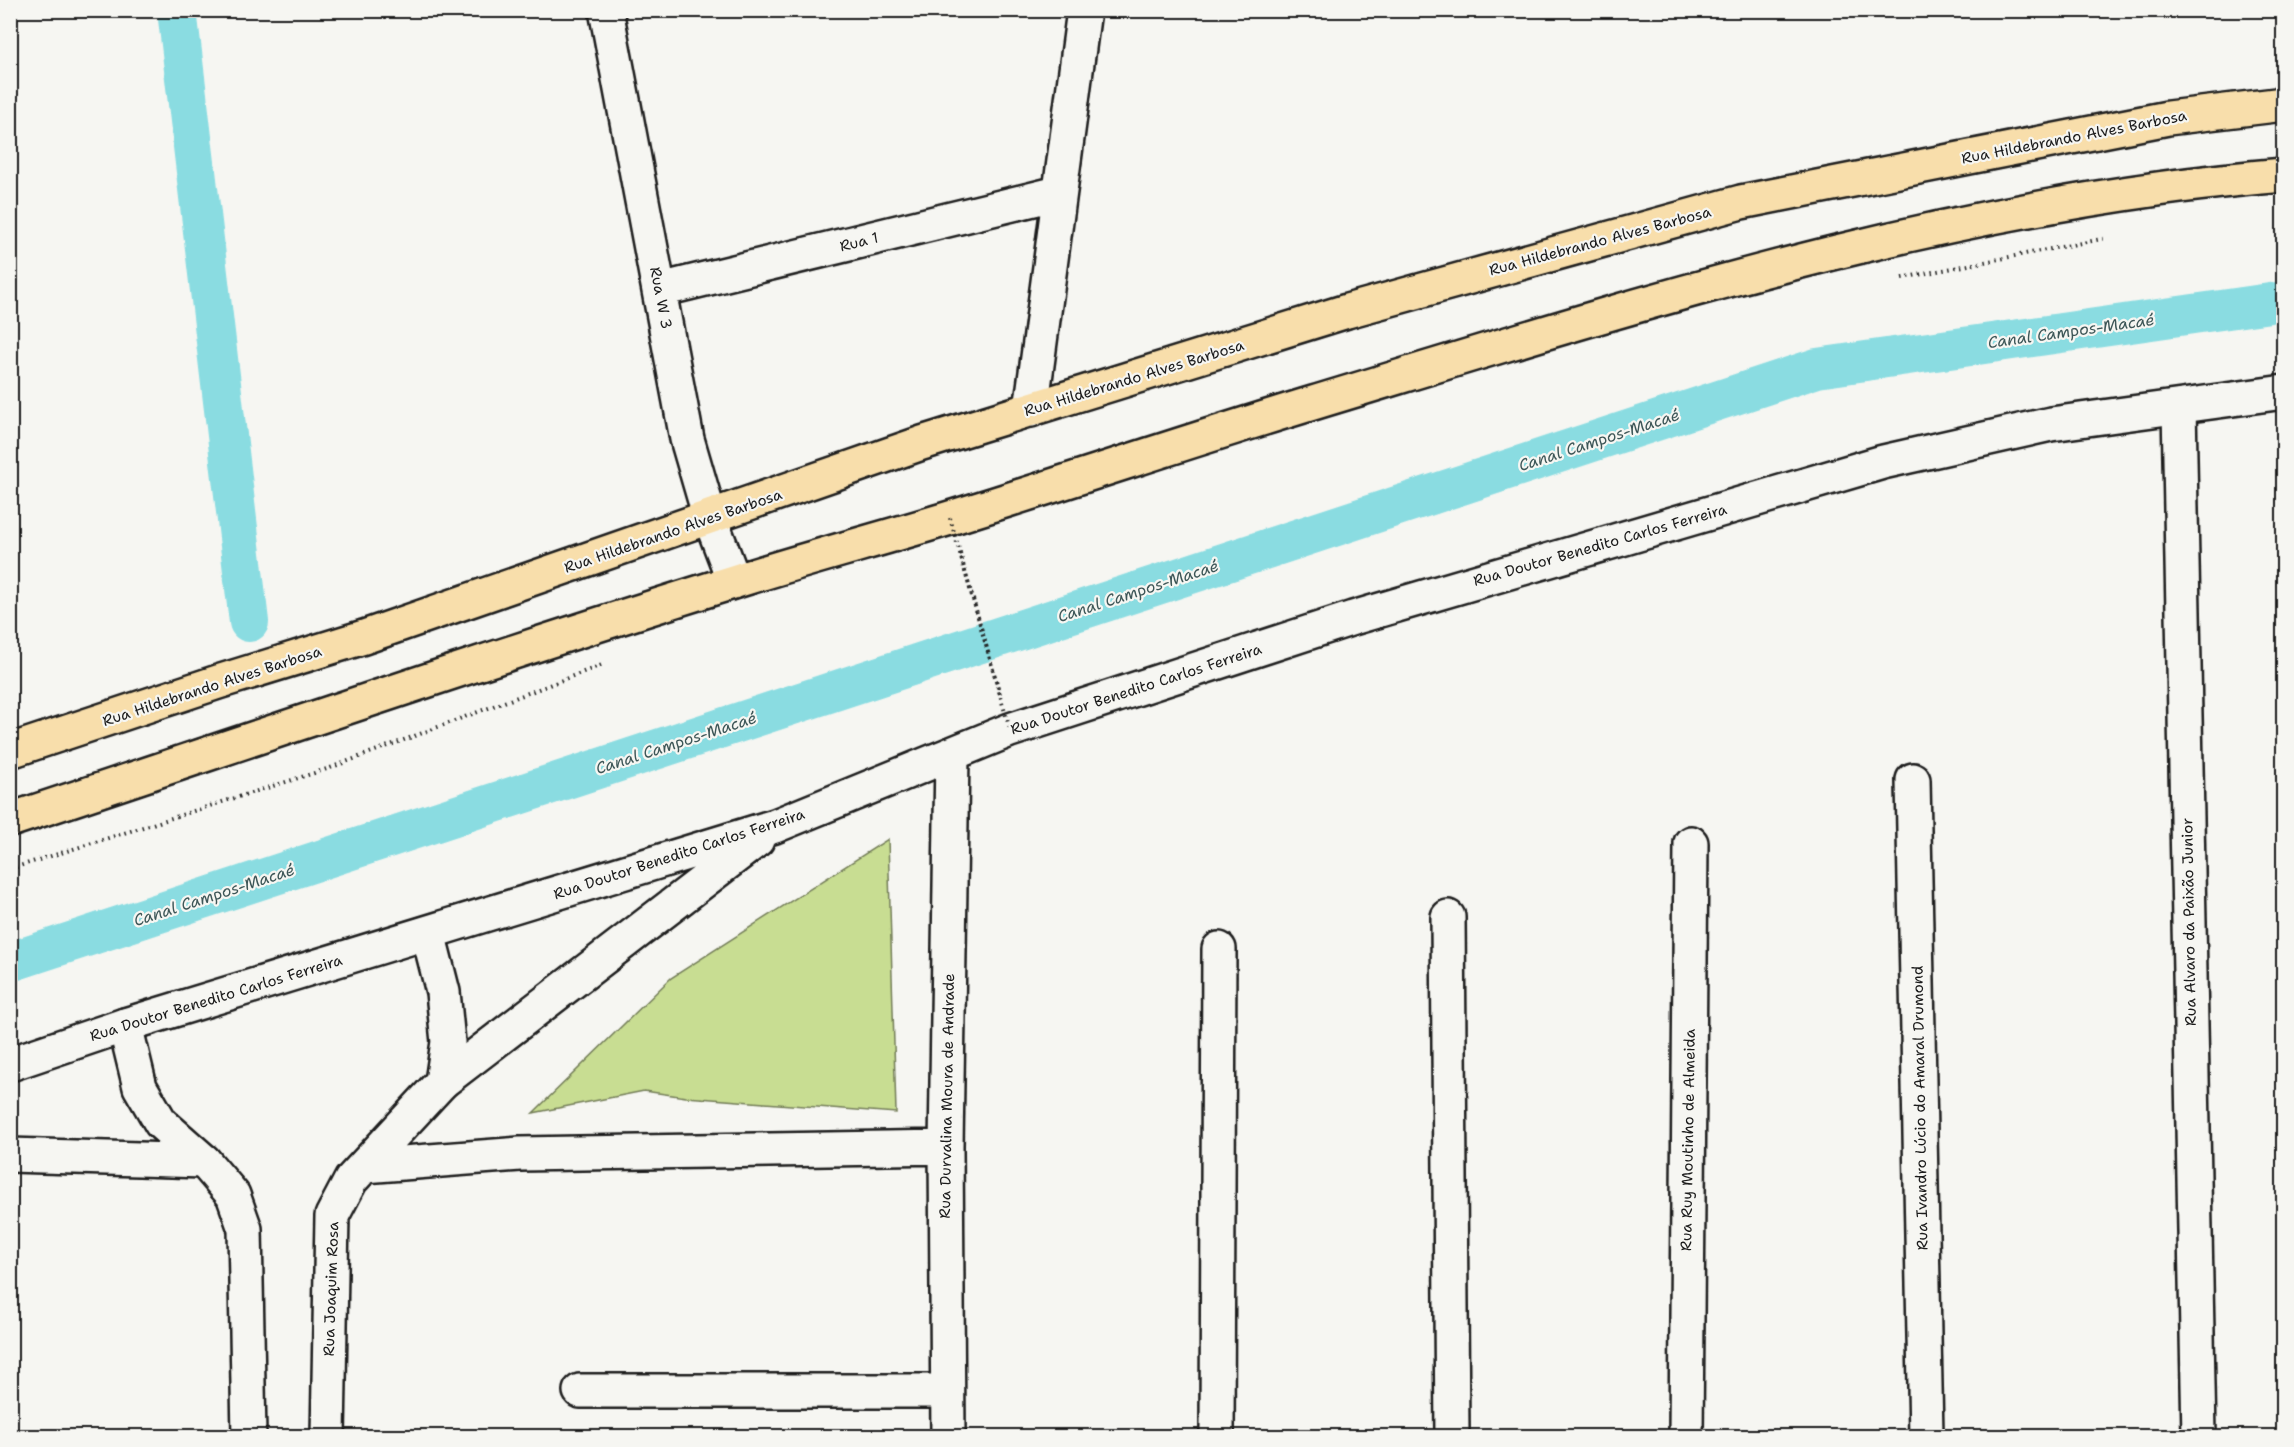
<svg xmlns="http://www.w3.org/2000/svg" width="2294" height="1447" font-family="'Shantell Sans',sans-serif">
	<style>
		.green { fill: #c8dd92; stroke: #727c57; stroke-width: 1.5 }
		.lines { fill: none; stroke-linecap: round; stroke-linejoin: round }
		.canal { stroke: #8adce1; stroke-width: 40 }
		.minor-casing { stroke: #1c1c1c; stroke-width: 38 }
		.tertiary-casing { stroke: #1c1c1c; stroke-width: 38 }
		.primary-casing { stroke: #1c1c1c; stroke-width: 38 }
		.path { stroke: #1c1c1c; stroke-width: 4; stroke-dasharray: 1.5 4.5; stroke-linecap: butt }
		.minor { stroke: #f6f6f2; stroke-width: 33 }
		.tertiary { stroke: #f6f6f2; stroke-width: 33 }
		.primary { stroke: #f8deab; stroke-width: 33 }
		.path-bridge { stroke: #1c1c1c; stroke-width: 4; stroke-dasharray: 1.5 4.5; stroke-linecap: butt }
		.labels { text-anchor: middle; dominant-baseline: central; stroke-width: 4.5; stroke-linejoin: round; paint-order: stroke }
		.street-label { font-size: 15px; fill: #1c1c1c; stroke: #f6f6f2 }
		.water-label { font-size: 16px; font-style: italic; fill: #3d5657; stroke: #f6f6f2 }
	</style>
	<rect width="100%" height="100%" fill="#f6f6f2"/>
	<filter id="ink" filterUnits="userSpaceOnUse"><feTurbulence type="fractalNoise" baseFrequency=".0167" numOctaves="2"/><feDisplacementMap in="SourceGraphic" scale="12" xChannelSelector="R" yChannelSelector="G"/><feConvolveMatrix kernelMatrix="1 2 1 2 8 2 1 2 1" color-interpolation-filters="sRGB"/></filter>
	<g filter="url(#ink)">
		<path class="green" d="M888,839L896,1113L686,1097L644,1091L533,1113L671,978Z"/>
		<g class="lines">
			<path class="canal" d="M177,10L249,622
				M10,962L1817,368L2284,301"/>
			<defs>
				<path id="minor" d="M606,10L687,439L710,518L734,581
					M660,290L1058,193
					M2179,407L2199,1436
					M1031,410L1084,10
					M1913,780L1926,1436
					M1448,917L1452,1436
					M125,1025L140,1087L161,1123L204,1161L233,1195L245,1229L249,1436
					M364,1166L520,1154L946,1147
					M580,1391H947
					M328,1436L332,1216L351,1180L442,1082L448,1042L443,992L428,933
					M948,1436L946,1147L952,755
					M1217,1436L1219,949
					M1686,1436L1691,843"/>
				<path id="tertiary" d="M10,1064L125,1025L775,826L1010,730L1353,618L1883,462L2051,424L2284,392
					M442,1082L757,840
					M10,1155L204,1161"/>
				<path id="primary" d="M10,751L218,682L364,637L922,443L1347,311L1741,202L2168,118L2284,104
					M10,820C251,740 491,657 733,582C805,559 878,540 950,518C1071,481 1191,440 1313,403C1630,307 1951,202 2284,175"/>
			</defs>
			<use href="#minor" class="minor-casing"/>
			<use href="#tertiary" class="tertiary-casing"/>
			<use href="#primary" class="primary-casing"/>
			<path class="path" d="M1902,278L2107,238
				M960,554L1000,694
				M10,869L330,768L602,665"/>
			<use href="#minor" class="minor"/>
			<use href="#tertiary" class="tertiary"/>
			<use href="#primary" class="primary"/>
			<path class="path-bridge" d="M950,518L1010,730"/>
		</g>
	</g>
	<g class="labels">
		<g class="street-label">
			<text transform="translate(2074 137) rotate(-11)">Rua Hildebrando Alves Barbosa</text>
			<text transform="translate(1600 241) rotate(-15)">Rua Hildebrando Alves Barbosa</text>
			<text transform="translate(859 242) rotate(-14)">Rua 1</text>
			<text transform="translate(661 298) rotate(79)">Rua W 3</text>
			<text transform="translate(1134 378) rotate(-17)">Rua Hildebrando Alves Barbosa</text>
			<text transform="translate(673 531) rotate(-19)">Rua Hildebrando Alves Barbosa</text>
			<text transform="translate(1600 545) rotate(-16)">Rua Doutor Benedito Carlos Ferreira</text>
			<text transform="translate(212 686) rotate(-18)">Rua Hildebrando Alves Barbosa</text>
			<text transform="translate(1136 689) rotate(-18)">Rua Doutor Benedito Carlos Ferreira</text>
			<text transform="translate(679 854) rotate(-18)">Rua Doutor Benedito Carlos Ferreira</text>
			<text transform="translate(2189 922) rotate(-91)">Rua Alvaro da Paixão Junior</text>
			<text transform="translate(216 998) rotate(-17)">Rua Doutor Benedito Carlos Ferreira</text>
			<text transform="translate(947 1096) rotate(-89)">Rua Durvalina Moura de Andrade</text>
			<text transform="translate(1920 1108) rotate(-91)">Rua Ivandro Lúcio do Amaral Drumond</text>
			<text transform="translate(1688 1140) rotate(-89)">Rua Ruy Moutinho de Almeida</text>
			<text transform="translate(331 1289) rotate(-88)">Rua Joaquim Rosa</text>
		</g>
		<g class="water-label">
			<text transform="translate(2071 331) rotate(-8)">Canal Campos-Macaé</text>
			<text transform="translate(1599 440) rotate(-18)">Canal Campos-Macaé</text>
			<text transform="translate(1138 591) rotate(-18)">Canal Campos-Macaé</text>
			<text transform="translate(676 743) rotate(-18)">Canal Campos-Macaé</text>
			<text transform="translate(214 895) rotate(-18)">Canal Campos-Macaé</text>
		</g>
	</g>
	<rect width="2294" height="1447" fill="none" stroke="#f6f6f2" stroke-width="36"/>
	<rect x="18" y="18" width="2258" height="1411" fill="none" stroke="#1c1c1c" stroke-width="2" filter="url(#ink)"/>
</svg>
